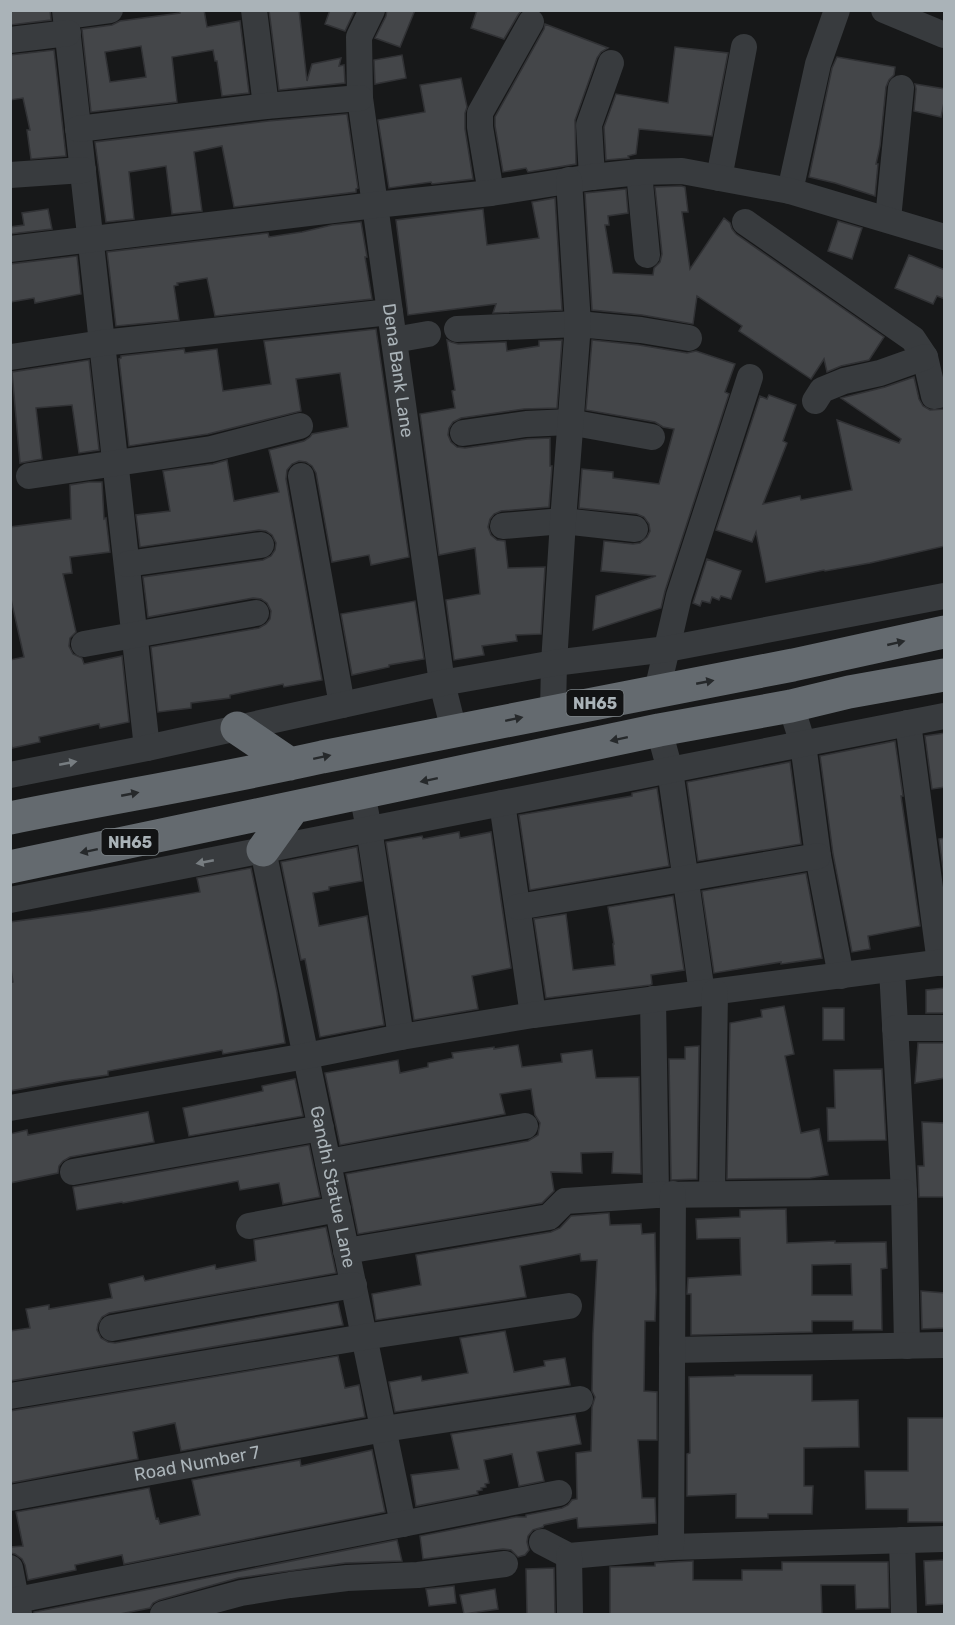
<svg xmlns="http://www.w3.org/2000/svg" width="955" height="1625" font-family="Rubik,sans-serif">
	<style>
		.building { fill: #444649; stroke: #313235; stroke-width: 1.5; fill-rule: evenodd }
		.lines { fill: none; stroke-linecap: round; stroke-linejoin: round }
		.minor { stroke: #383b3e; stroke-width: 26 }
		.highway { stroke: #646a6f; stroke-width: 33 }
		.oneway { fill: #26292b }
		.oneway2 { fill: #777d81 }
		.labels { text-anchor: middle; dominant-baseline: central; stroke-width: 6; stroke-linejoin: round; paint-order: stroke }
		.shield { fill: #121314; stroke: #7c8387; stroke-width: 1.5 }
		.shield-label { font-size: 16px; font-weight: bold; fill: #aab3b8 }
		.street-label { font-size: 18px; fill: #aab3b8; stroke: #121314 }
	</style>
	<rect width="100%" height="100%" fill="#171819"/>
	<path class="building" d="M10,10H50L51,20L10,25Z
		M180,10H204L207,27L240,21L249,93L222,96L217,61H215L213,50L172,57L177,102L91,112L82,29L112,25L120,21L180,13ZM141,46L146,77L110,82L105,52Z
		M269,10H299L307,81L312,64L341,58L339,66L344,65L345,83L279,90Z
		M330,10H355L345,31L325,24Z
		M387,10H415L400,47L375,38L386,16Z
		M477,10H522L518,15L504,39L471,28Z
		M545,24L608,48L601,52L597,58L575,120L576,164L528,172L526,168L503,172L495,126V117L544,29Z
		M675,47L728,53L712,136L639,129L636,154L628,156L629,158L606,160L604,127L616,94L668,103Z
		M54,50L66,156L31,159L27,130H30L23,98L10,100V55Z
		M402,55L406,78L375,84L374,60Z
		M837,57L895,67L894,75L889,80L886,87L880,146L876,164H878L875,196L835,183L809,177L832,68Z
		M461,78L467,107L465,113V129L473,179L432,184L431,182L389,188L378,120L425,112L420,85Z
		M915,84L945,89V98L941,117L914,111L916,89Z
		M347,114L358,188L356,189V192L234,207L222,146L194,152L202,211L172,214L166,166L129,172L134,219L106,222L95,142L268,121Z
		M681,186L685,187L688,212H682L690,269L724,218L730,223L732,229L736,234L884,337L869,360L841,366L827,372L824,359L811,379L739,331L742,326L697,296L693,324L642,315L592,310L585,193L626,189L628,213L608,216L609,225H605L613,273L653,275L654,268L660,262L662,254L655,187Z
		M555,198L562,310L493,313L496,304L408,315L396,220L483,209L487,245L539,238L532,202Z
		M48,209L52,229L10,234V227L24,225L22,213Z
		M838,221L862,228L852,259L828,251Z
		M361,222L367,257H365L372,299L215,316L207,278L177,283L178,285L174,286L179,320L116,326L107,252L268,233L269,237L302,232L332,225Z
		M909,255L945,270V299L937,296L933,304L895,288Z
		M77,256L81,294L35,303L34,298L10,302V264Z
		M376,329L409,557L371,565L369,555L332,562L316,473L312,466L306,462L299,461L292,464L287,470L286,479L322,680L284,687L283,684L230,695V698L191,703V708L158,712L151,647L259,628L266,624L270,619L271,611L267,603L261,599L253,598L148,617L143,577L263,560L271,556L275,550L276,543L272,535L266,531L259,530L140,547L136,515L170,511L163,471L213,464L227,460L234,501L279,492L269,450L304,441L310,437L312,434L348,427L340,373L296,379L301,411L208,434L129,446L119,359L121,358V356L184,349L185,353L217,349L223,391L271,384L264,341Z
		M447,340L451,342L458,344L506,342L507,351L539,346V341L562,340L557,408L524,409L461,418L453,422L449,428L448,435L451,442L457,447L465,448L527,439L550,438V466H552L549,507L501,511L494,514L490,519L488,527L491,535L497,540L505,541L508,568L545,567L541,634L516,635L517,641L482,646L484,655L454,660L446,600L480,594L475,548L439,555L420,414L455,408L452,391L455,390Z
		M592,340L639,345L687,353L696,351L735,364L725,392L729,394L665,591L661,608L593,630L596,596L656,576L601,571L604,541L633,544L640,543L647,537L650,531L649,524L644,517L637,514L579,508L582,469L613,472V478L659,484L674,429L663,427L655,422L586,410Z
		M89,360L99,450L79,453L72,405L36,408L42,459L20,463L12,372Z
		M914,377L919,399L923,406L930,410L945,409V546L870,563L825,571L824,570L766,582L756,532L752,542L716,530L760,396L767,399L769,395L796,405L783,441L787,443L763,504L800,496L801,500L852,490L837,420L899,443L901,439L841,398L885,387Z
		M89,482H102L104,519L106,518L110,552L70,557L72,573L63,574L76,632L70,638L69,646L73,654L82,658L84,664L122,656L129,722L100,728L99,724L39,737L40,742L12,748L10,740V660L24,657L10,595V527L71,519L70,485Z
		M707,559L741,571L731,599L721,596L719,600L712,597L710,603L702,601L700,606L693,603Z
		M415,601L424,659L389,665V667L352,675L341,614Z
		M945,733V787L932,789L925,736Z
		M895,741L903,796H901L920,926L868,936L870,949L852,952L833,854L820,756Z
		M790,762L801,844L698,861L687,782Z
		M657,788L669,866L530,890L519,815L632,796V793Z
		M459,832L460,838L491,832L511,968L472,976L478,1009L414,1020L386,842L422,836L423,839Z
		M945,838V883L939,839Z
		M357,847L362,881L329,887V890L313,893L319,926L367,916L384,1025L320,1037L305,959L301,960L281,862Z
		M251,868L277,992L285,1043L223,1054L222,1050L108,1071V1075L64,1081L10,1091V983L13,982L10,963V922L91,911L200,892L197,878Z
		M806,873L822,958L781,964V962L714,973L702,891Z
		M673,896L684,970L651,975L652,984L650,985L546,998L534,919L566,914L573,970L615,965L613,944H614L608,907Z
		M945,988V1013H926V990Z
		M784,1006L794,1054L785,1056L801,1133L819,1129L828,1175L810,1178L727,1179L730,1023L762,1017L761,1010Z
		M823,1008H844V1040H823Z
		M918,1043H945V1078L915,1083Z
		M518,1045L522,1067L562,1062L561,1054L592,1050L596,1078L639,1077L641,1174L612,1173L613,1152L581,1153L582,1173L551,1172L554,1191L542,1203L358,1234L346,1174L528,1141L538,1135L540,1123L535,1115L531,1089L500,1094L505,1114L340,1145L325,1073L398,1060L400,1073L428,1067V1063L453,1058L452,1053L494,1047V1049Z
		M699,1046L697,1179L671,1180L669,1059H685V1047Z
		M882,1069L886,1140L828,1141L827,1108H835L834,1070Z
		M295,1079L303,1116L189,1136L183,1108L263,1091L262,1086Z
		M148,1112L154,1142L70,1157L63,1161L59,1166L58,1173L10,1183V1134L27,1130L28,1135Z
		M922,1122L945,1123V1197H919L918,1166H924Z
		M309,1145L320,1197L283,1204L279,1183L240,1190L238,1181L123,1203L122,1202L77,1210L73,1187Z
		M786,1209L787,1243L835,1241V1243L886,1242L887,1268L881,1269L882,1330H853V1321H812V1332L691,1335V1294H687L688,1278L741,1275L740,1238L697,1239L696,1219L740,1217V1210ZM851,1264L852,1295H812V1265Z
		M609,1213L610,1225L641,1224L642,1234L655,1233L656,1291L655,1321H645L644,1391L657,1392V1440H638L642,1498H655L656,1523L578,1528L577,1518L544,1525L543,1527L533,1530L528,1536L527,1542L529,1550L525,1555L518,1557L511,1550L503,1549L423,1559L420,1536L516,1517H526V1515L562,1508L568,1505L572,1500L577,1499L576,1453L591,1451L592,1407L595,1397L592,1391L593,1334L597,1260L581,1261L580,1254L520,1266L526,1297L376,1320L372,1294L421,1285L416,1255L551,1232L560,1228L571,1216Z
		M326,1227L336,1273L109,1313L102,1317L98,1324L97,1330L101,1338L108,1342L115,1343L338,1303L343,1325L10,1381V1331L30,1328L26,1309L49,1305V1309L112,1298L109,1284L143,1276L145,1281L215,1265L216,1269L256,1261L254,1240Z
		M921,1291L945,1293V1328L922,1329Z
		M505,1331L514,1372L545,1366L544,1361L565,1358L570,1385L395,1412L389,1382L421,1376L422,1381L468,1373L460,1338Z
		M338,1356L345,1388L359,1385L365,1417L181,1451L175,1423L133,1432L138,1459L10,1483V1411Z
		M735,1375H812V1401L858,1400L859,1447L804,1448V1486H813L812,1514H768V1518H736V1494L687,1496V1454L690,1453L689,1377L735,1376Z
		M575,1415L581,1444L537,1452L544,1481L519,1486L512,1454L484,1460L489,1483L485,1484L486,1487L481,1488L482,1490L477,1491L478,1494L416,1506L411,1475L459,1469L451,1434Z
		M908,1418H945V1522H908V1509H866L865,1471H908Z
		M372,1450L385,1512L124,1564L122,1555L75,1565L76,1570L28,1580L25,1565L22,1559L15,1554L10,1553V1547L23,1546L16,1512L149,1488L156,1519L158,1518L160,1524L200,1515L192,1480L300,1460L301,1466Z
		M397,1540L402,1561L345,1563L238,1578L159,1600L153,1603L150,1608L120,1614H34V1612Z
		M945,1560V1604L926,1605L924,1561Z
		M693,1561V1580H742V1570H782V1562H888L889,1608L856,1609L855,1585H821L822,1614H610V1567L655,1566V1563Z
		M554,1568L555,1614H527L526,1569Z
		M454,1586L456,1603L429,1606L426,1589Z
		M495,1589L498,1609L464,1614L460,1595Z"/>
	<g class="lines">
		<g class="minor">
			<path d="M65,10L147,748"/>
			<path d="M254,10L266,106"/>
			<path id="s1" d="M372,10L359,37L360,98L442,683L454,731"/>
			<path d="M884,10L944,35"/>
			<path d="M66,16L110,10"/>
			<path d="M10,40L68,33"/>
			<path d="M78,129L266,106L360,98"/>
			<path d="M639,172L647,255"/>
			<path d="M10,175L83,170"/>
			<path d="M592,177L589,125L611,63"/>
			<path d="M719,178L744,47"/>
			<path d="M790,191L818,64L837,10"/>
			<path d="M491,193L480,127V113L531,22"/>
			<path d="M888,219L901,88"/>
			<path d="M745,222L913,339L925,357L934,396L944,394"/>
			<path d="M10,249L375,205L491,193L592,177L639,172L682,171L790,191L944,237"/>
			<path d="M457,329L578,324L641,330L689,338"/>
			<path d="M394,340L428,334"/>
			<path d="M11,357L102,343L390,312"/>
			<path d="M815,401L822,390L844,381L880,373L925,357"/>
			<path d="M463,433L526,424L569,422L652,437"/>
			<path d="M29,476L211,449L300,426"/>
			<path d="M301,476L342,705"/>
			<path d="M503,526L563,521L635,529"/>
			<path d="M127,564L261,545"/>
			<path d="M84,644L256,613"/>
			<path d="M657,691L679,596L750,377"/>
			<path d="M791,706L803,744L818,856L841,976"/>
			<path d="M553,711L554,663L563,521L578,324L569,180"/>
			<path d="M908,723L940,963"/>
			<path d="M659,730L670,770L702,993"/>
			<path d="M10,775L147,748L442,683L554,663L667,649L944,596"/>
			<path d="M362,793L369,829L401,1037"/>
			<path d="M502,803L533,1015"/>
			<path id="s2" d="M263,850L403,1524"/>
			<path d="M10,900L944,716"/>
			<path d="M518,907L818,856"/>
			<path d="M892,969L904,1192L907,1346"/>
			<path d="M653,999L656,1195"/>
			<path d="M895,1028H944"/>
			<path d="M10,1108L306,1056L401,1037L533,1015L944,962"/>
			<path d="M328,1162L525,1126"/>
			<path d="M73,1172L321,1128"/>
			<path d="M712,1194L715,992"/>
			<path d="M249,1226L338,1209"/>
			<path d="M346,1251L549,1217L565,1201L656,1195L904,1192"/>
			<path d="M112,1328L221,1308L354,1285"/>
			<path d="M672,1350L944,1345"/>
			<path d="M10,1396L364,1337L569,1306"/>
			<path id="s3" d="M10,1498L384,1429L580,1399"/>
			<path d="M902,1540L904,1614"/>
			<path d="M542,1542L569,1556L671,1547L944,1539"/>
			<path d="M671,1547L673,1194"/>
			<path d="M569,1556L570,1614"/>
			<path d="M10,1568L19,1614"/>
			<path d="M17,1600L559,1493"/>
			<path d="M163,1614L241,1593L290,1585L347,1578L418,1575L505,1564"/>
		</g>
		<path class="highway" d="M237,728L290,764
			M10,818C114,797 219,780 322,757L793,665L944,632
			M263,850L293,808
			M10,867L659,730L791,706L849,692L944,675"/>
	</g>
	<defs><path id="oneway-solid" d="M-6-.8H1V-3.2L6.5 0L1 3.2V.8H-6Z" transform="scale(1.5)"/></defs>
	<g class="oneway">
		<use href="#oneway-solid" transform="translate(896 643) rotate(-13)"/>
		<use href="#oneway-solid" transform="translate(705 682) rotate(-11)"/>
		<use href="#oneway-solid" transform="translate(514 719) rotate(-12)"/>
		<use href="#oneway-solid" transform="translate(619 739) rotate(168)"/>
		<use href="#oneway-solid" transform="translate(322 757) rotate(-12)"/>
		<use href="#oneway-solid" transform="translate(429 780) rotate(168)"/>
		<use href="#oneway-solid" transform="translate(130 794) rotate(-11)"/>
		<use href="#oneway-solid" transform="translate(89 851) rotate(168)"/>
	</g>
	<g class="oneway2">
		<use href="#oneway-solid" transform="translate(68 763) rotate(-11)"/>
		<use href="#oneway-solid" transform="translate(205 862) rotate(169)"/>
	</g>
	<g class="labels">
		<g class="shield">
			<rect x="566.5" y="690" width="57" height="26" rx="4.5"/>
			<rect x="101.5" y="829" width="57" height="26" rx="4.5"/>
		</g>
		<g class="shield-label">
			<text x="595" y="703">NH65</text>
			<text x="130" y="842">NH65</text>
		</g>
		<g class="street-label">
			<text stroke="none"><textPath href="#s1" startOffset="366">Dena Bank Lane</textPath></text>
			<text stroke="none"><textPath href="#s2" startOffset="344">Gandhi Statue Lane</textPath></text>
			<text stroke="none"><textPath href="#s3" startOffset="190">Road Number 7</textPath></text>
		</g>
	</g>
	<rect width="955" height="1625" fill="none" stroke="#aab3b8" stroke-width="24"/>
</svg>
